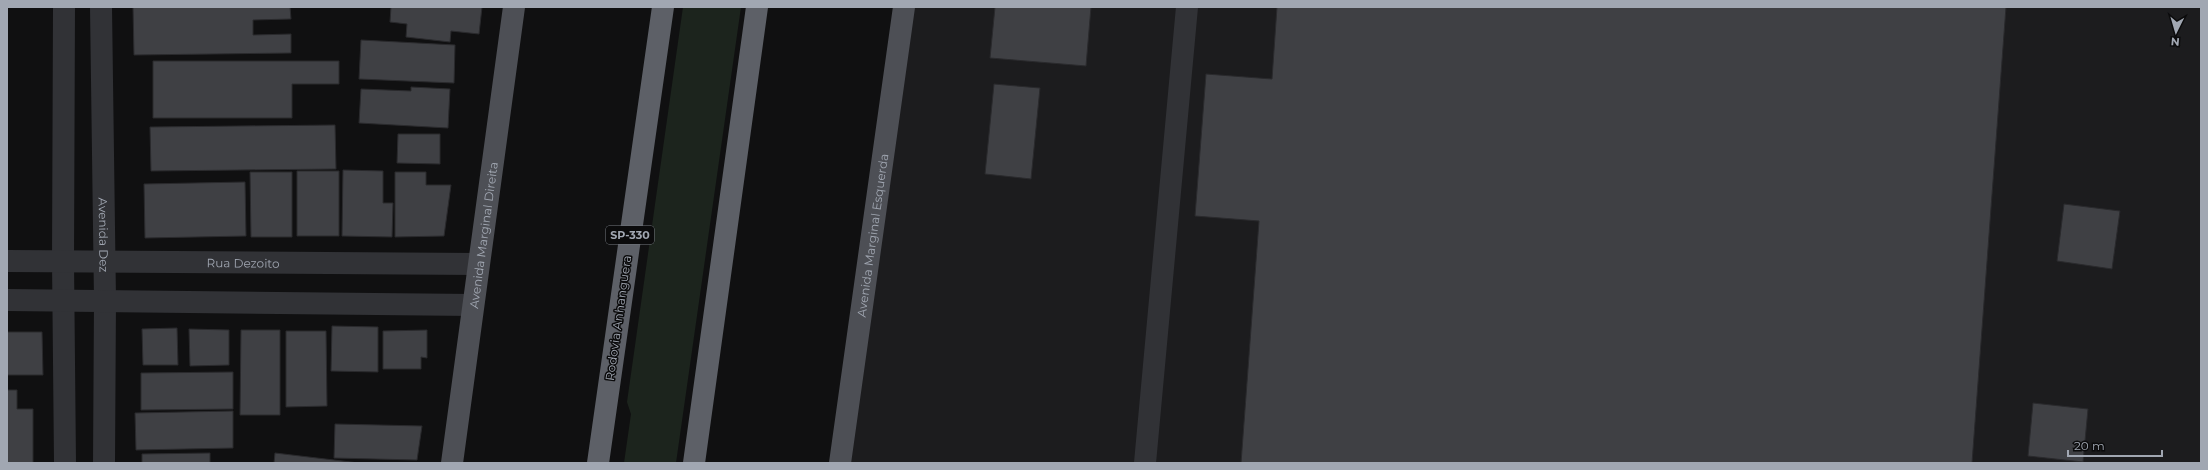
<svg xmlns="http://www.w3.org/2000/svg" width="2208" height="470" font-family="Montserrat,sans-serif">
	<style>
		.built { fill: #1c1c1e }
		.green { fill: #1c241d }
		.building { fill: #3f4044; stroke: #2a2a2d }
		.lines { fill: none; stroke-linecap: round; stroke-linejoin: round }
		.minor { stroke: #313236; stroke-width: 22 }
		.major { stroke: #4d4f55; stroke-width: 22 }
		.highway { stroke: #5d6067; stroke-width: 22 }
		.labels { text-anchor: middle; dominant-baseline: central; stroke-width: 3; stroke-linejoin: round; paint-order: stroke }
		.shield { fill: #0b0b0c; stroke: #747880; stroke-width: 1 }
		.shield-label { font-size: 11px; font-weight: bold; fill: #a1a7b2 }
		.street-label { font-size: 12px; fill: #a1a7b2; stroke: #0b0b0c }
	</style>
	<rect width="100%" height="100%" fill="#101011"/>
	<path class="built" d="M904,7H2201V463H841Z"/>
	<path class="green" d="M683,7H741L676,463H624L631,414L627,402Z"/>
	<path class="building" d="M133,7H290L291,19L253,20V35L291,34V53L134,55Z
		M391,7H482L479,34L451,31L450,42L406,37L407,24L390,22Z
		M995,7H1091L1086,66L990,58Z
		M1277,7H2006L1972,463H1241L1259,221L1195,216L1206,74L1272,79Z
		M361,40L455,45L454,83L359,79Z
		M153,61H339V84H292V118H153Z
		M994,84L1040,88L1031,179L985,174Z
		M411,87L450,89L448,128L359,123L361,89L411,91Z
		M335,125L336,169L151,171L150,127Z
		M398,134H440V164L397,163Z
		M343,170L383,171V203H393L392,237L342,236Z
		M297,171H339V236H297Z
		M250,172H292V237H251Z
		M395,172H426V185H451L444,236L395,237Z
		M245,182L246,236L145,238L144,184Z
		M2064,204L2120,211L2112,269L2057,261Z
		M332,326L378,327V372L331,371Z
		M177,328L178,365H143L142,329Z
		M189,329L229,330V365L190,366Z
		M241,330H280V415H240Z
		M427,330V358L421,357V369H383V331Z
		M286,331H326L327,406L286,407Z
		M7,332H42L43,375H7Z
		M233,372V409L141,410V373Z
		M7,390H17V409H33V463H7Z
		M2033,403L2088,409L2083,462L2028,456Z
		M233,411V448L136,450L135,413Z
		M335,424L422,426L417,460L334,458Z
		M210,453V463H142V454Z
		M275,453L359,463H274Z"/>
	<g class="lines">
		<g class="minor">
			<path d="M64,7L63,261L65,463"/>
			<path id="s1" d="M101,7L105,300L104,463"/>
			<path id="s2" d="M7,261L478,264"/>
			<path d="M7,300L473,305"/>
			<path d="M1145,463L1187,7"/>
		</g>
		<g class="major">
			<path id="s3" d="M452,463L514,7"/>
			<path id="s4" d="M840,463L904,7"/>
		</g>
		<path class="highway" d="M598,463L663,7
			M694,463L757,7"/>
	</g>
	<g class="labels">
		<rect class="shield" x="606" y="226" width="48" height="18" rx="3"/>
		<g class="shield-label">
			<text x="630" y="235">SP-330</text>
		</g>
		<g class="street-label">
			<text stroke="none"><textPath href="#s1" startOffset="228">Avenida Dez</textPath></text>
			<text stroke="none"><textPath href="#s3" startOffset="230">Avenida Marginal Direita</textPath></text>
			<text stroke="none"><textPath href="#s4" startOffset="230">Avenida Marginal Esquerda</textPath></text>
			<text stroke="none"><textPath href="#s2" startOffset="236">Rua Dezoito</textPath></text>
			<text transform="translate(618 318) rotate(-82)">Rodovia Anhanguera</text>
		</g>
	</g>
	<rect width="2208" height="470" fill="none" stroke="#a1a7b2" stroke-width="16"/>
	<g transform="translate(2176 32) rotate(185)" stroke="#0b0b0c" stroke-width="3" paint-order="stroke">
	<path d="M0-3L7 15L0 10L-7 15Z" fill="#a1a7b2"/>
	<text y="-6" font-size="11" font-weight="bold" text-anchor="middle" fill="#a1a7b2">N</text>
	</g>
	<path d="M2068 450v6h94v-6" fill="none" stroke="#a1a7b2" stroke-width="2"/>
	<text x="2074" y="450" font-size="12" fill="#a1a7b2" stroke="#0b0b0c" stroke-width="3" paint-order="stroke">20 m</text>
</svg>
